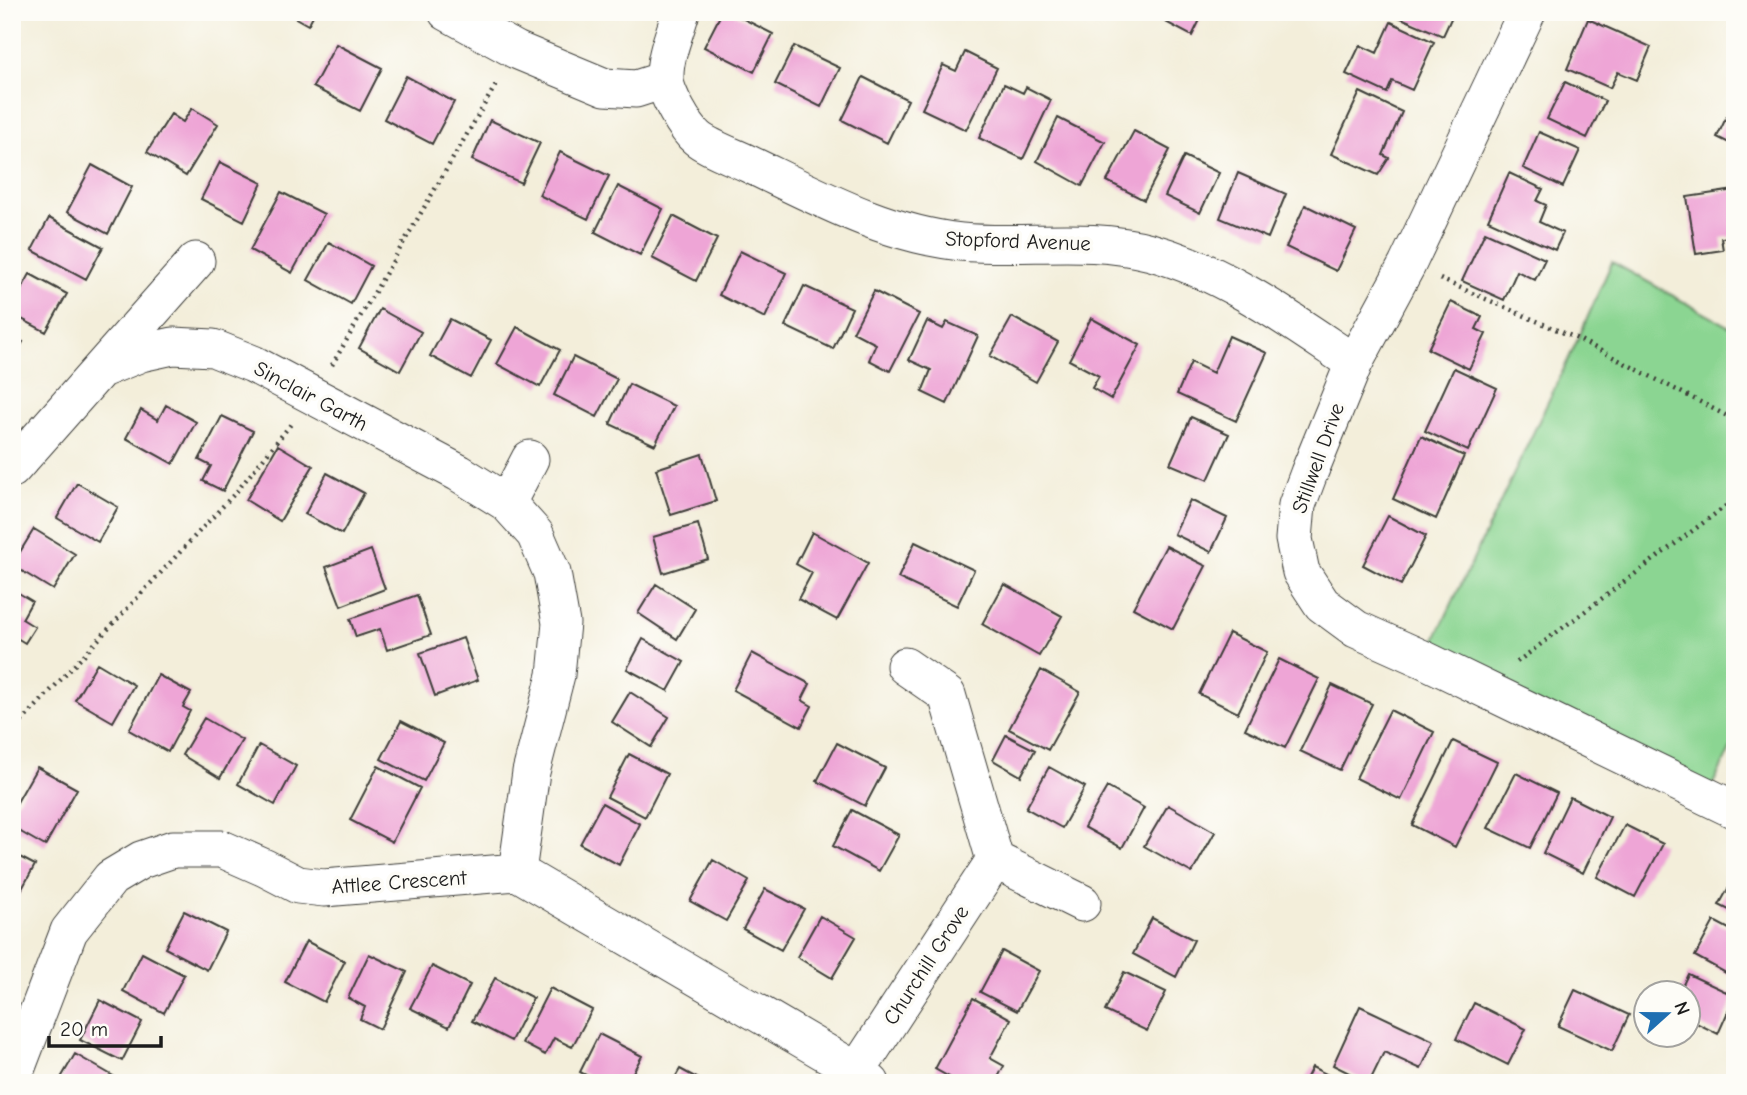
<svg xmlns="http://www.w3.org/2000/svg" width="1747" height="1095" font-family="'Comic Neue',sans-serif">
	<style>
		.green { fill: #8bd592; stroke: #547857; stroke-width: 2 }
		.building { fill: #eea5d6 }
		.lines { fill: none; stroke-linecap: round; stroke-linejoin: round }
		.minor-casing { stroke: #3c3c38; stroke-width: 39 }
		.path { stroke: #3c3c38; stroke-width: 4.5; stroke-dasharray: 2 5; stroke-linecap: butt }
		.minor { stroke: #fff; stroke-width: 37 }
		.labels { text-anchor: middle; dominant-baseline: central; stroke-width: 7; stroke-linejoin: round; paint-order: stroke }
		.street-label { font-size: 21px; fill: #1c1c1c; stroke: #fdfcf7 }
	</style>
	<rect width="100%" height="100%" fill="#fdfcf7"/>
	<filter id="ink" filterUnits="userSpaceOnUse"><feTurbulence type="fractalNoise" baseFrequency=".0143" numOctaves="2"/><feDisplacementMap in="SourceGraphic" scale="14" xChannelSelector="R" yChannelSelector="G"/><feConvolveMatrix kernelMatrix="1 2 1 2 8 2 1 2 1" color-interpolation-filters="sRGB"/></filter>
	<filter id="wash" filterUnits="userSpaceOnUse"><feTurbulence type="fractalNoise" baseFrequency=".00686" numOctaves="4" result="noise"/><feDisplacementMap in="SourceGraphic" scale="28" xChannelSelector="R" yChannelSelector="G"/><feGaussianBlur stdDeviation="1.57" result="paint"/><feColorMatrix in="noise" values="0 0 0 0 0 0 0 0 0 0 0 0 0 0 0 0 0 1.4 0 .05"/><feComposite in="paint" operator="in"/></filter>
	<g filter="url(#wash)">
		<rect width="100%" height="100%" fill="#f3eeda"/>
		<path class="green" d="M1612,262L1735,330V740L1707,796L1425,660L1578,339Z"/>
		<g id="blocks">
			<path class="building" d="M285,12H315L308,25Z
				M722,12H730L773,34L754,72L704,47Z
				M1147,12H1204L1192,36Z
				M1387,12H1454L1443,36Z
				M1588,19L1651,47L1637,80L1618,72L1610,88L1567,69Z
				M1391,22L1434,42L1412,90L1392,81L1387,93L1346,74L1360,45L1377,53Z
				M336,44L382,68L360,111L313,87Z
				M794,46L840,68L821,107L775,84Z
				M965,52L997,68L966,130L922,109L943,65L956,71Z
				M406,76L454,102L432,144L384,119Z
				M863,77L908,100L887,143L842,120Z
				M1565,82L1605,101L1587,138L1547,119Z
				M1004,84L1023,93L1026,87L1051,100L1023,159L979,138Z
				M1360,92L1402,112L1383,155L1389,158L1378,175L1331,154Z
				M1735,99V146L1717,137Z
				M192,108L218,124L186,176L147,152L171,114L183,122Z
				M1058,118L1105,142L1082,186L1037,161Z
				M490,120L540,143L521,183L472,160Z
				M1134,131L1170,150L1144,200L1107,181Z
				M1539,132L1580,150L1563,187L1523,168Z
				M560,152L609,176L588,219L539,195Z
				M1184,156L1219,173L1200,213L1165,196Z
				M220,162L262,183L244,221L201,199Z
				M92,165L132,187L108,234L67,212Z
				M1238,173L1286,194L1268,238L1220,218Z
				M1509,173L1543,189L1537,201L1546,205L1539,222L1563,233L1555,250L1488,220Z
				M618,186L663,209L640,255L595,232Z
				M1735,190V236L1721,238L1723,250L1696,254L1687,197Z
				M281,192L324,214L292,273L250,250Z
				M1305,205L1356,230L1336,271L1286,247Z
				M673,216L717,239L696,281L652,258Z
				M49,218L103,247L86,279L32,250Z
				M1485,232L1545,259L1535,280L1517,271L1504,300L1462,281Z
				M329,242L371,266L351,304L308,280Z
				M740,251L786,273L765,318L719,295Z
				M30,274L67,294L46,332L12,314V306Z
				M804,286L852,308L833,349L785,326Z
				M874,291L919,314L890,371L869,360L876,344L853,332Z
				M1451,302L1482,317L1476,329L1486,334L1469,369L1428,349Z
				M380,309L421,332L400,371L359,348Z
				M1012,317L1058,342L1036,382L990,356Z
				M1091,318L1140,345L1111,399L1092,388L1099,376L1069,360Z
				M450,319L491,340L471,378L430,356Z
				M927,321L943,329L947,322L978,336L947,404L922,392L931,370L909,360Z
				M517,327L560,350L540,387L497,364Z
				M12,336L23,342L12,361Z
				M1229,336L1267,353L1236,421L1177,394L1191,362L1213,373Z
				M573,357L617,379L597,417L554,395Z
				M1454,368L1497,388L1468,451L1425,431Z
				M629,384L674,406L655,445L610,424Z
				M166,405L196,422L173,464L126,438L141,410L158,420Z
				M222,416L253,431L223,491L203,481L211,466L199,460Z
				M1191,417L1229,434L1208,480L1170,464Z
				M1421,436L1464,456L1436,519L1393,499Z
				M278,445L313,466L280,521L246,500Z
				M702,454L716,501L671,515L656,469Z
				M327,473L364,493L342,534L305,514Z
				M77,483L118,507L98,542L57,518Z
				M1190,500L1227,518L1211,552L1174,534Z
				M1388,516L1426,536L1401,585L1363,565Z
				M698,524L708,559L663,573L653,537Z
				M34,529L75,554L53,590L12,565Z
				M812,532L868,563L837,620L798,599L812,573L796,564Z
				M915,542L974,570L957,606L898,578Z
				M1166,546L1206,566L1173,629L1133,608Z
				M371,550L385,589L341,606L326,567Z
				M656,584L695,609L677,639L638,613Z
				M1004,584L1062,616L1039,656L982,624Z
				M12,589L32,601L22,619L35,627L25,643L12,635Z
				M417,595L431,635L387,650L380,629L356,637L350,619Z
				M1229,633L1267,652L1238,713L1199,694Z
				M463,638L478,680L435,696L420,653Z
				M643,639L684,662L668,691L627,669Z
				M752,653L810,684L802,700L812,706L801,727L733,690Z
				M1279,659L1319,679L1285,748L1245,729Z
				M97,663L134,685L113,722L75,700Z
				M1041,670L1080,692L1048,750L1009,729Z
				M158,675L191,693L183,707L190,711L168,752L129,730Z
				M1332,685L1372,704L1340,770L1300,751Z
				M630,692L669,717L651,747L612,722Z
				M1390,710L1434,732L1401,800L1356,778Z
				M204,718L242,740L220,778L182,755Z
				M401,721L444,743L424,781L381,759Z
				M1006,735L1035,750L1021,776L993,760Z
				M1453,741L1497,762L1455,847L1412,825Z
				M837,743L885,768L865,806L817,781Z
				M259,745L296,766L275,805L238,784Z
				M629,754L667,774L645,817L607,797Z
				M378,766L420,788L392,842L350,820Z
				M37,767L77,789L45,846L12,827V811Z
				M1049,767L1085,787L1062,828L1026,808Z
				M1516,773L1557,793L1530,848L1488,828Z
				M1107,787L1144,808L1122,848L1084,827Z
				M1570,797L1610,817L1583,873L1543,853Z
				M602,803L640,824L619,865L580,844Z
				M1168,805L1215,832L1192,873L1144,846Z
				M852,810L899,835L879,871L833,846Z
				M1625,825L1663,844L1635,897L1597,877Z
				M12,853L35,865L12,907Z
				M713,860L749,881L726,921L690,901Z
				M1735,876V913L1719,905Z
				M765,889L804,909L781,950L743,929Z
				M184,911L226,932L207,970L165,948Z
				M820,916L856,937L832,978L797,957Z
				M1152,918L1194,940L1176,977L1133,954Z
				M1714,921L1735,932V978L1695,956Z
				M306,941L345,961L324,1002L285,982Z
				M1002,951L1039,971L1017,1011L980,992Z
				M142,953L184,975L164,1013L123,991Z
				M369,954L407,972L380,1029L360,1019L365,1007L348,998Z
				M432,966L470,985L449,1027L410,1008Z
				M1124,972L1166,992L1147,1031L1105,1011Z
				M1688,974L1735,996L1718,1034L1688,1019V993H1679Z
				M495,978L533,998L511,1041L472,1021Z
				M550,988L592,1010L572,1047L554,1038L545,1055L522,1043Z
				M1575,990L1629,1015L1612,1051L1558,1026Z
				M973,998L1011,1019L990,1058L1004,1066L995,1083H960L935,1069Z
				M100,1000L142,1022L122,1061L80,1040Z
				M1474,1003L1526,1029L1508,1065L1456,1039Z
				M1360,1006L1434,1041L1421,1069L1384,1052L1369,1083L1333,1065Z
				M599,1034L642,1056L627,1083H601L580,1072Z
				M75,1054L115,1077L111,1083H58Z
				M1312,1067L1344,1083H1304Z
				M680,1069L706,1083H672Z"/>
		</g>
	</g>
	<g filter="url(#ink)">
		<use href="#blocks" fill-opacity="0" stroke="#3c3c38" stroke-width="2"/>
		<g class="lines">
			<defs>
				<path id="minor" d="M447,12L516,50L605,87L636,89L664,80
					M681,12C675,33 664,57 665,79C665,93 686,129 697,138C709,148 735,157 749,164C818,197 885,234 961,242C1025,248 1088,235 1151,252C1226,273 1290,320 1354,363
					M1527,12L1407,265L1354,363L1309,473L1297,505L1294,539L1301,572L1322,604L1356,629L1425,660L1735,810
					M104,368L141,353L173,346L213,348L253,364L459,473L507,503L535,534L552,573L561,623L556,675L531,772L517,872
					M12,469L196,261
					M507,503L530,459
					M995,860L1082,903
					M857,1071L995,860L947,695L905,666
					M12,1080L69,931L111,878L141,860L173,849H222L265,868L298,885L324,888L517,872L857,1071L871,1083"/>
			</defs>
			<use href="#minor" class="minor-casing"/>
			<path class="path" d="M1440,279L1578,339L1735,420
				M332,365L497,83
				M1517,662L1735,499
				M12,732L237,491L291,424"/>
			<use href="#minor" class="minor"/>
		</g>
	</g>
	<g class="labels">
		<g class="street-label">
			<text transform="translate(1018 241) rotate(2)">Stopford Avenue</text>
			<text transform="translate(311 396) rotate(28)">Sinclair Garth</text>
			<text transform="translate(1318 458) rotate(-70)">Stillwell Drive</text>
			<text transform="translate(399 882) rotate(-4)">Attlee Crescent</text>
			<text transform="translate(926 965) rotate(-57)">Churchill Grove</text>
		</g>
	</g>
	<rect width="1747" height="1095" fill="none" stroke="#fdfcf7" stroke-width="42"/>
	<g transform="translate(1667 1014) rotate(69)"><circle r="33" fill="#fdfcf7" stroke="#a3a29f" stroke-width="2"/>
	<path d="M0-5L12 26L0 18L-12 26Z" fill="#1f6fb2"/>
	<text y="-10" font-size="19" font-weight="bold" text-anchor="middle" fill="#1c1c1c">N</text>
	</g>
	<path d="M49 1036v10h112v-10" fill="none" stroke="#1c1c1c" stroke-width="3.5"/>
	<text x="60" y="1036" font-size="21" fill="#1c1c1c" stroke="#fdfcf7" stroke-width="5" paint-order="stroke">20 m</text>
</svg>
